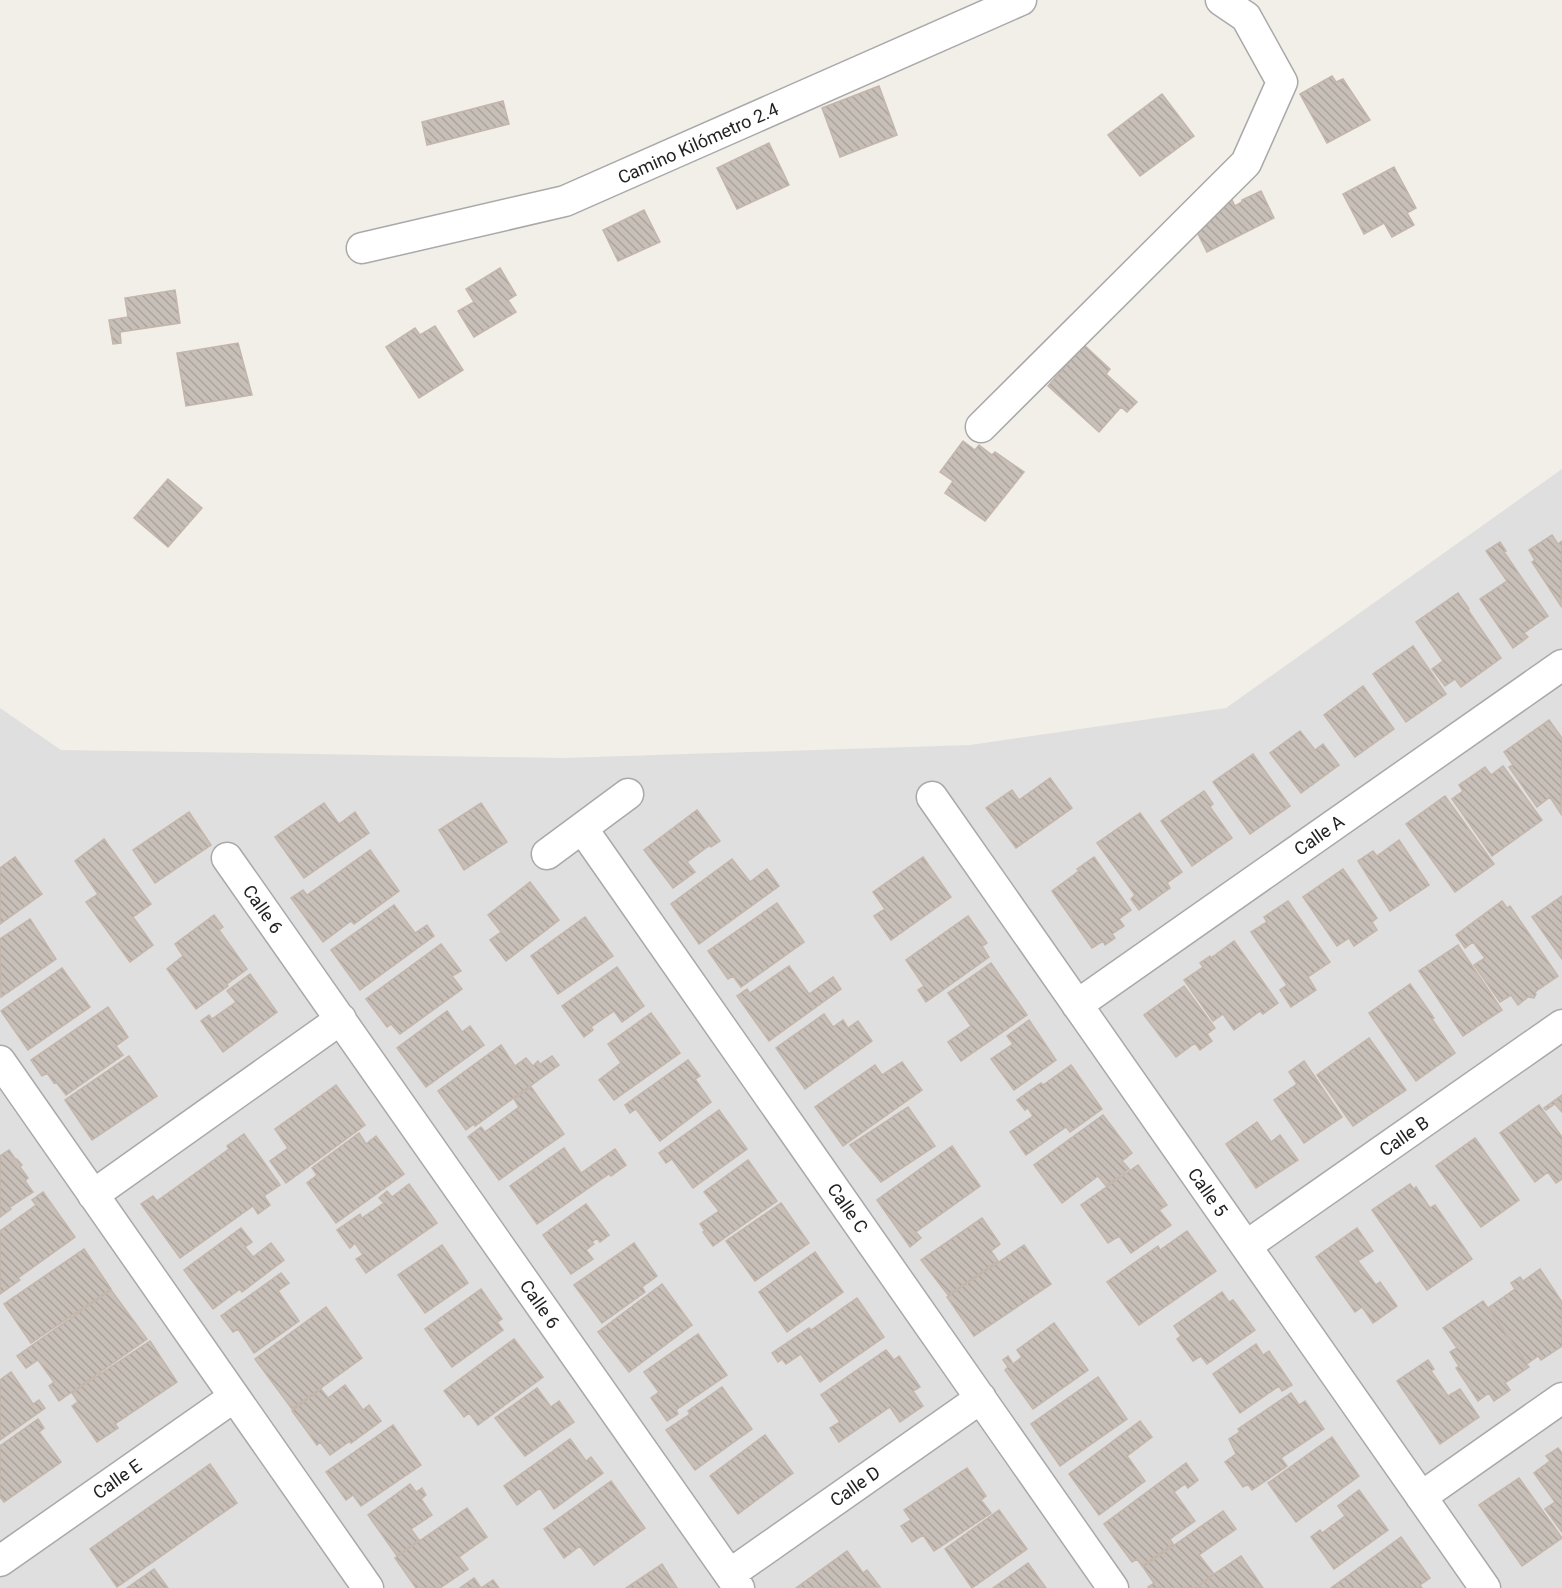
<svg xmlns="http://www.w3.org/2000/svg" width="1562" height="1588" font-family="Roboto,sans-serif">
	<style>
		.residential { fill: #e0dfdf }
		.building { fill: url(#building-back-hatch); stroke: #c4b6ab; stroke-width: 1.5 }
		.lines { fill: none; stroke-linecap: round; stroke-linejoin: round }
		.street-casing { stroke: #a9a9a9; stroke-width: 33 }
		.street { stroke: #fff; stroke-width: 30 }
		.labels { text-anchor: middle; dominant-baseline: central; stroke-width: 4.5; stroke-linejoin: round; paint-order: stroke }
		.street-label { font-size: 18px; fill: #222; stroke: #fff }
	</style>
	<defs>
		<pattern id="building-back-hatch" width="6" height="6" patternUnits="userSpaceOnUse" patternTransform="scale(1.5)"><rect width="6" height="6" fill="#c7bfb8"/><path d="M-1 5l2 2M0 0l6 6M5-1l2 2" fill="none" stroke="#aba49e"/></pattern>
	</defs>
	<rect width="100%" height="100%" fill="#f2efe9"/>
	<path class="residential" d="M1562,469V1588H0V708L61,750L563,758L970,745L1226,708Z"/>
	<path class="building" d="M1332,76L1336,82L1343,79L1370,120L1327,143L1300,94Z
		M879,86L897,135L840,157L822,108Z
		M1162,94L1194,136L1140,176L1108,135Z
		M503,101L509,124L427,145L422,122Z
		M769,143L789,185L737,209L717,168Z
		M1394,167L1416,208L1407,213L1414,225L1392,237L1384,223L1364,234L1343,194Z
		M1261,191L1274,218L1207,252L1194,226L1215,215L1212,208L1231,198L1235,206L1242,202V200Z
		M644,210L660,242L618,261L603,230Z
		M500,268L516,295L508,300L516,312L474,337L458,311L474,302L466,289Z
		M175,290L180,323L120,332L121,343L113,344L109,320L128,317L125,298Z
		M435,326L463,370L419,398L386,347L415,328L420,335Z
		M238,343L252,395L186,406L177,353Z
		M1084,345L1110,369L1106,374L1137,402L1127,412L1121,407L1099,432L1048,386Z
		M963,441L975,450L979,445L992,455L995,452L1024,472L985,521L945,493L953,481L940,472Z
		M168,479L202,508L168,547L134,518Z
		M1552,535L1558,544L1562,541L1561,606L1532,562L1535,560L1529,550Z
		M1500,542L1506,551L1504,552L1548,616L1524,633L1528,637L1513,648L1480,599L1507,581L1486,551Z
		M1458,593L1469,609L1468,610L1501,658L1461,687L1455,679L1445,686L1432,669L1443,661L1416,622Z
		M1413,646L1446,694L1406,722L1373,674Z
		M1363,686L1394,729L1355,757L1324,715Z
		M1549,720L1562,738L1561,814L1550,797L1537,807L1509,767L1513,765L1504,752Z
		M1300,731L1315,750L1323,744L1339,765L1301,793L1270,753Z
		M1253,754L1290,806L1250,834L1213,782Z
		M1503,766L1542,820L1492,856L1452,799L1463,791L1459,785L1485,767L1491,775Z
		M1050,778L1072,808L1016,848L986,808L1012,790L1019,800Z
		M1204,791L1213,804L1210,807L1232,838L1192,866L1161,821Z
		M1445,796L1494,864L1455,892L1406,824Z
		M324,803L339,824L355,812L369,833L304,878L275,837Z
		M481,803L507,842L464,870L439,830Z
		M697,810L720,841L711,847L710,845L687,862L695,872L673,888L644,850Z
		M189,812L211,845L155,883L133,850Z
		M1140,813L1182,872L1167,883L1170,888L1139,910L1131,899L1135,895L1097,843Z
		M104,839L151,904L133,917L153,945L130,962L86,902L98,894L75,861Z
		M1399,840L1429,885L1390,911L1358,861L1373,851L1377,856Z
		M370,850L399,891L354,924L351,921L323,942L291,898L303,890L307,895Z
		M15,857L42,894L0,924V868Z
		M923,857L951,897L891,940L874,916L885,909L873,892Z
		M1094,857L1131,910L1119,919L1124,926L1112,934L1115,938L1105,945L1103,941L1092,948L1052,891L1079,871L1077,869Z
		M732,859L750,882L767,869L779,886L699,944L671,904Z
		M1343,869L1377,918L1372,922L1377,930L1354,946L1349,938L1337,946L1303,897Z
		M530,882L559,920L506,961L490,940L501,932L488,915Z
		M1562,896V959L1532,917Z
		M1288,901L1330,962L1308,977L1316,990L1291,1007L1280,990L1287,985L1251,932L1267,922L1264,917Z
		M1502,901L1507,908L1510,906L1558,976L1535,992L1536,994L1534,998L1528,997L1518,1005L1511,995L1500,1002L1474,965L1485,958L1473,942L1465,948L1456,935Z
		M777,903L804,942L741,987L733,976L728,979L708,951Z
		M394,905L415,933L427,925L434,936L360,990L331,950Z
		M214,915L223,927L219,930L247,969L227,984L228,986L196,1009L167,969L183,956L175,944Z
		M968,916L987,943L982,946L989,957L926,1002L918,990L924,986L906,960Z
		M585,917L613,956L558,994L531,956Z
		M30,919L56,959L1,997L0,939Z
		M1234,941L1278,1003L1263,1014L1260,1011L1234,1030L1223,1014L1213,1021L1184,980L1203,967L1200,963L1210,956L1211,958Z
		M441,944L461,971L452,976L462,989L400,1034L391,1024L387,1027L366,999Z
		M1458,945L1502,1010L1463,1036L1419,971Z
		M991,963L1027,1015L961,1061L948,1042L971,1026L948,993Z
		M789,966L809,994L833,977L841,989L769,1041L737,996L747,989L750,993Z
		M617,967L644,1006L622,1022L614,1011L591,1027L593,1030L584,1037L562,1006Z
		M62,968L90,1007L28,1050L1,1011Z
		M250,974L277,1012L223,1052L201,1021L209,1015L212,1019L236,1002L227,991Z
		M1410,984L1434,1018L1432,1019L1455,1053L1416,1081L1369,1013Z
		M1184,986L1215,1028L1207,1034L1212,1041L1200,1050L1195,1043L1176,1057L1144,1015Z
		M108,1007L128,1037L116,1046L123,1055L66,1095L56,1082L54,1083L47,1073L42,1076L31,1060Z
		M447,1011L462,1032L470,1026L484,1045L426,1087L397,1048Z
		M651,1013L680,1053L614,1100L599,1080L621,1063L608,1044Z
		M824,1014L833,1027L843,1020L848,1028L858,1021L872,1041L805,1089L776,1048Z
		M1029,1020L1056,1060L1014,1090L991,1059L1013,1044L1007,1036Z
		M1369,1038L1406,1090L1353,1126L1317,1075Z
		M501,1045L515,1066L526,1058L533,1066L538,1061L540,1064L552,1056L559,1065L475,1126L474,1124L466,1130L438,1091Z
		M129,1056L157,1096L92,1140L65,1100Z
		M688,1060L700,1076L695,1079L711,1102L660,1141L636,1109L630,1113L625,1105Z
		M1304,1061L1342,1117L1304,1143L1274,1100L1297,1084L1289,1072Z
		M902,1062L922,1090L843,1146L815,1107L875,1065L882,1075Z
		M1071,1065L1102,1109L1070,1132L1066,1127L1026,1155L1010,1132L1033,1116L1028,1108L1025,1110L1017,1100L1041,1083L1043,1085Z
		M336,1085L365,1125L286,1183L270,1161L288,1148L275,1129Z
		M531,1087L564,1134L499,1180L468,1137L481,1127L485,1132L519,1107L514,1099Z
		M1562,1095V1112L1555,1104L1546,1110L1544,1108Z
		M1539,1105L1562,1137V1179L1556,1183L1548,1172L1535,1182L1500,1133Z
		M908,1107L935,1146L881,1182L850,1145Z
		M719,1110L747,1149L693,1188L672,1159L666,1163L659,1153Z
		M1103,1115L1132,1153L1122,1161L1129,1169L1106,1186L1098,1176L1062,1203L1034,1165Z
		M1257,1122L1271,1142L1280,1135L1298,1160L1256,1188L1226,1144Z
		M359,1133L366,1144L376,1136L404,1174L336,1223L307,1183L317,1175L312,1168Z
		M244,1134L280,1185L264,1196L270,1205L258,1214L253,1206L180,1258L141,1204L153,1196L157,1201L229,1149L227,1146Z
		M1475,1138L1519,1200L1481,1227L1436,1166Z
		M952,1146L980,1186L916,1232L921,1238L910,1247L877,1200Z
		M564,1148L581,1173L615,1149L626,1165L611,1176L609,1174L537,1224L510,1186Z
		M9,1150L16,1160L17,1159L22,1165L20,1167L28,1178L25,1181L33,1192L10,1207L11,1209L0,1217V1156Z
		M748,1160L777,1201L713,1246L703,1232L705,1231L700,1224L719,1211L704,1192Z
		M1138,1165L1167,1205L1159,1210L1171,1225L1131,1253L1119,1236L1108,1243L1081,1205Z
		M409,1184L437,1223L366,1273L356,1259L363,1255L355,1243L350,1248L337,1230L360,1214L362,1218L384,1203L379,1198L387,1191L392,1197Z
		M1410,1184L1414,1189L1416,1187L1430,1208L1435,1205L1472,1259L1427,1290L1372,1210Z
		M43,1192L75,1237L18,1278L20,1280L0,1294V1231L36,1205L32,1200Z
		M781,1203L809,1243L755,1281L726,1241Z
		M586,1204L609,1235L600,1242L597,1238L592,1242L594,1244L586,1250L593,1259L571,1274L543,1235Z
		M982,1218L1000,1244L991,1251L998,1261L948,1295L921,1260Z
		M241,1228L252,1242L245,1247L253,1257L271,1243L284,1260L242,1292L240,1289L213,1309L184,1270Z
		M1357,1228L1373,1251L1358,1261L1376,1285L1380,1282L1397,1306L1373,1323L1362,1307L1355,1312L1316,1257Z
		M1187,1231L1216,1271L1139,1325L1107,1282L1158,1246L1160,1250Z
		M634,1243L657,1276L642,1287L645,1292L602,1323L574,1285Z
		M442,1245L468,1283L425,1313L398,1275Z
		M1024,1245L1051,1284L974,1336L947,1297Z
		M84,1249L111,1289L31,1343L4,1304Z
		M815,1252L843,1292L787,1332L759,1292Z
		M1540,1269L1562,1302V1346L1541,1360L1538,1356L1527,1364L1488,1308L1515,1289L1511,1283L1520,1277L1523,1281Z
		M281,1273L289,1283L278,1291L299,1321L254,1353L238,1329L233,1332L221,1316Z
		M662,1284L692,1325L629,1372L598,1332Z
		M481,1289L502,1319L497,1322L503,1330L452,1367L425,1329Z
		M111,1290L147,1339L59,1401L49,1386L54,1382L38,1360L26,1368L17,1356Z
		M1222,1292L1229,1302L1233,1300L1255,1330L1207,1364L1201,1356L1193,1361L1177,1339L1181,1336L1174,1326Z
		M857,1298L884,1337L820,1382L801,1354L786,1364L782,1359L778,1362L772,1353L809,1328L811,1330Z
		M1483,1301L1529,1367L1505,1383L1510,1390L1494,1401L1489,1393L1478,1401L1456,1368L1459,1366L1450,1352L1457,1348L1443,1328Z
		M326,1307L362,1358L292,1409L255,1359Z
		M1054,1323L1088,1370L1033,1409L1005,1370L1008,1367L1003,1360L1008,1356L1013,1364L1022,1357L1017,1350Z
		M698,1334L727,1375L676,1410L678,1414L667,1421L651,1398L659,1392L644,1372Z
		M514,1339L543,1377L478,1425L469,1413L464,1417L444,1391Z
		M150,1341L177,1382L115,1424L118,1428L97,1442L72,1406L78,1402L72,1393Z
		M1256,1344L1263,1355L1269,1351L1292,1385L1282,1391L1279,1386L1240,1413L1213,1374Z
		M886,1350L894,1360L899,1356L920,1387L913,1391L923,1406L900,1422L890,1407L839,1442L830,1428L840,1422L821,1395Z
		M1428,1360L1434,1369L1431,1371L1448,1396L1460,1389L1479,1417L1440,1444L1397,1381Z
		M11,1372L33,1404L39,1400L45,1408L0,1440V1380Z
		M1098,1377L1127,1419L1060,1466L1031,1424Z
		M345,1385L363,1410L369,1405L381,1421L351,1443L350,1441L330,1455L320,1442L317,1445L292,1411L321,1389L328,1398Z
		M722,1387L752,1429L695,1470L666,1430L690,1414L688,1411Z
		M537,1388L551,1407L559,1401L574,1422L525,1456L495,1418Z
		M1291,1393L1299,1405L1305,1401L1324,1429L1281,1458L1287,1466L1252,1490L1248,1484L1243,1487L1225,1462L1236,1454L1229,1439L1240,1432L1238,1429Z
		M38,1419L44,1428L39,1432L61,1462L4,1502L0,1497V1446Z
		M1140,1421L1152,1437L1127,1456L1145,1481L1099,1515L1069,1474Z
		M393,1425L421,1465L361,1506L353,1495L346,1500L326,1472Z
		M765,1435L793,1473L738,1514L710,1476Z
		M1332,1437L1359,1476L1296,1522L1268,1483Z
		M570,1439L586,1461L591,1457L603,1473L554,1509L540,1488L517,1505L504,1486Z
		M1558,1448L1562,1453V1532L1545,1509L1555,1502L1534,1473L1550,1461L1546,1456Z
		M1186,1463L1198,1480L1188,1488L1185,1484L1174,1492L1195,1521L1170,1539L1173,1544L1142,1566L1137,1559L1132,1562L1104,1524Z
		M210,1464L237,1503L117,1587L90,1549Z
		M967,1468L986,1496L981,1500L991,1513L934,1551L923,1535L912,1542L901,1526L911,1520L904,1510Z
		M1519,1478L1562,1538L1522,1566L1479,1505Z
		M611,1481L645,1528L594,1565L580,1546L564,1558L544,1529Z
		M410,1484L416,1492L422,1488L426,1495L421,1499L432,1515L411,1529L419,1540L397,1556L368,1515Z
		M1359,1490L1388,1530L1334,1569L1311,1537L1320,1530L1322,1533L1345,1516L1338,1506Z
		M467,1508L487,1537L459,1557L468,1569L440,1588H416L395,1558Z
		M999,1510L1027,1549L972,1588L945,1549Z
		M1223,1511L1236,1529L1199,1555L1214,1574L1196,1588H1149L1148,1587L1154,1583L1143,1567Z
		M1401,1537L1430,1578L1420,1585L1422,1588H1331Z
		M847,1551L863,1573L867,1570L880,1587L796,1588Z
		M1241,1556L1263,1588H1196L1214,1574Z
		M1028,1563L1046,1588H993Z
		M662,1564L677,1588H626Z
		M154,1569L168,1588H127Z
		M474,1578L481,1588L493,1580L499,1588H460Z"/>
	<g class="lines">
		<defs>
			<path id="street" d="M362,248L565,201L1021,0
				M981,427L1246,163L1282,82L1246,17L1221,0
				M932,797L1485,1588
				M582,828L1113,1588
				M547,854L628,794
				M227,858L739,1588
				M1077,1005L1562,665
				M0,1061L368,1588
				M93,1195L341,1019
				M1246,1246L1562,1025
				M1421,1497L1562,1398
				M0,1561L234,1397
				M730,1574L981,1398"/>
		</defs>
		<use href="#street" class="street-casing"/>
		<use href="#street" class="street"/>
	</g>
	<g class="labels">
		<g class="street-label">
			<text transform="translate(698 143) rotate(-24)">Camino Kilómetro 2.4</text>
			<text transform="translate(1319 835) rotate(-35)">Calle A</text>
			<text transform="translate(263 909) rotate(55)">Calle 6</text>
			<text transform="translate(1404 1136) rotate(-35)">Calle B</text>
			<text transform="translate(1208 1192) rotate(55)">Calle 5</text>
			<text transform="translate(848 1208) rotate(55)">Calle C</text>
			<text transform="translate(540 1304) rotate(55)">Calle 6</text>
			<text transform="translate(117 1479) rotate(-35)">Calle E</text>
			<text transform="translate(855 1486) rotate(-35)">Calle D</text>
		</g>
	</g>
</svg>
